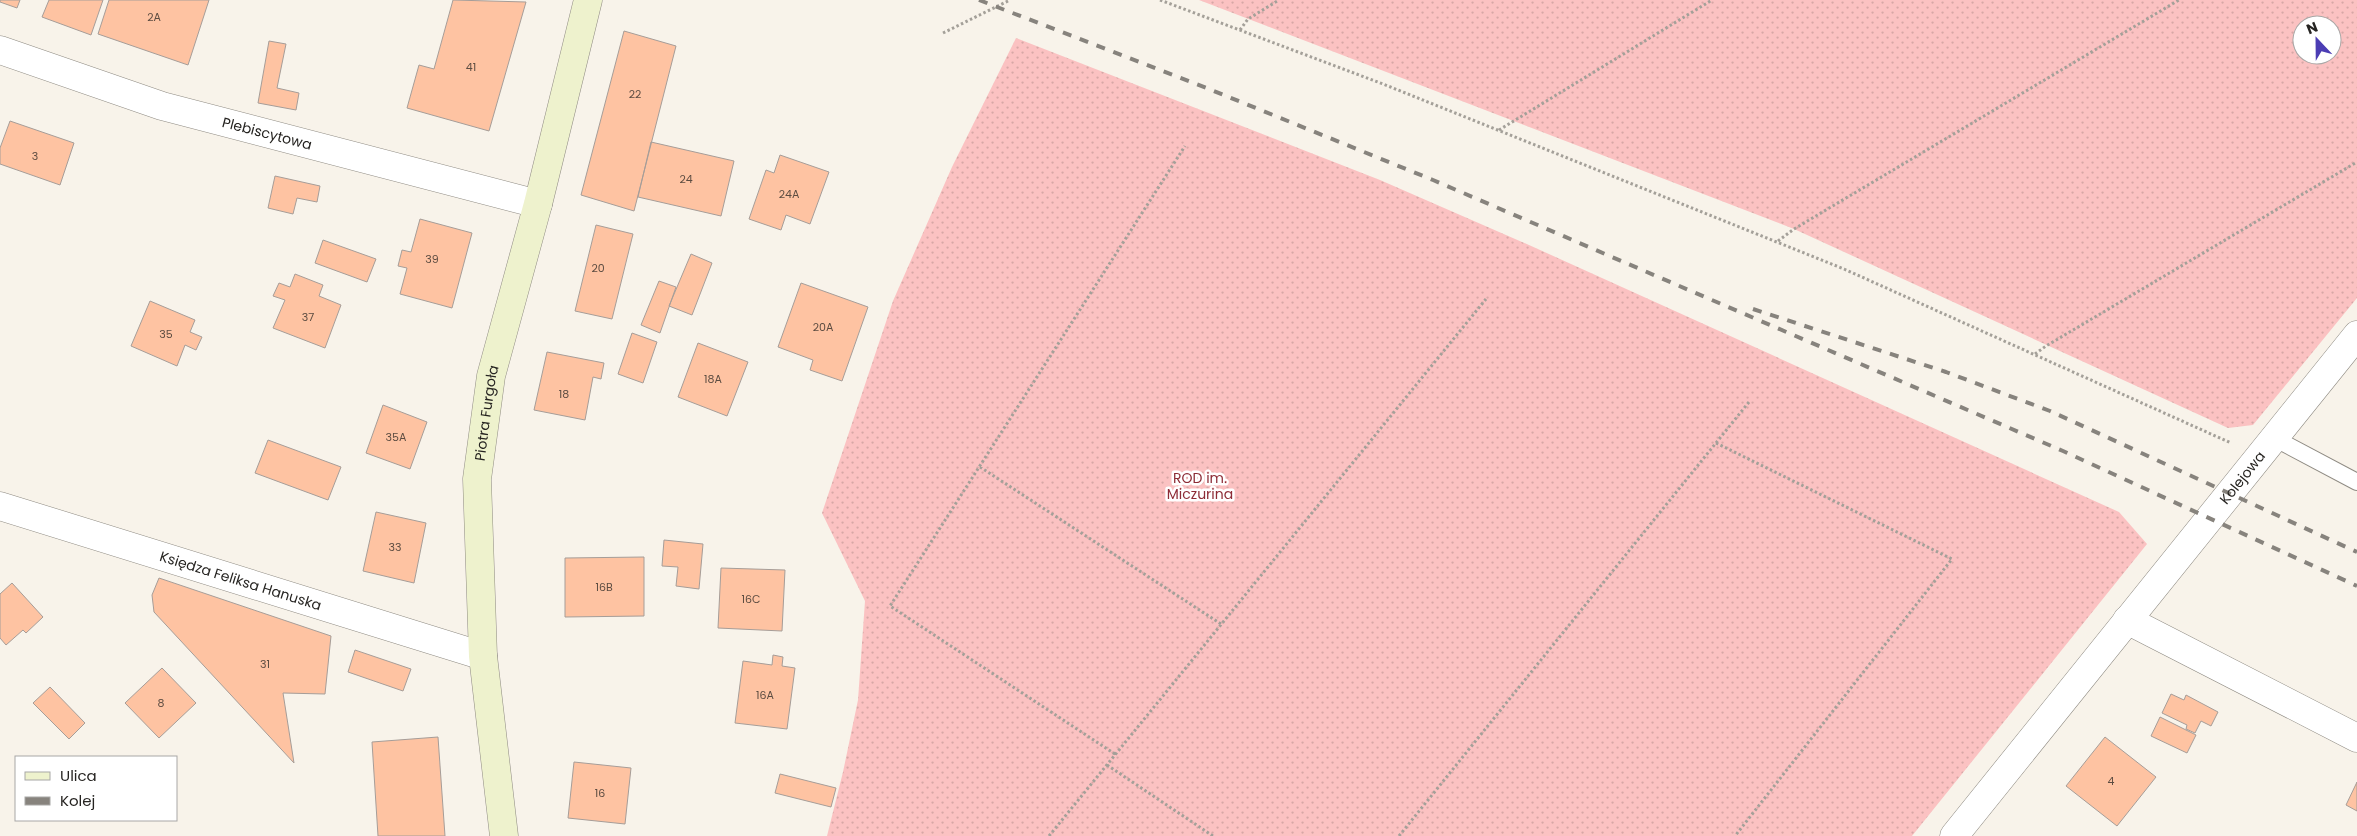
<svg xmlns="http://www.w3.org/2000/svg" width="2357" height="836" font-family="Poppins,sans-serif">
	<style>
		.garden { fill: url(#garden-dots); fill-rule: evenodd }
		.building { fill: #fec3a2; stroke: #a69d98 }
		.lines { fill: none; stroke-linecap: round; stroke-linejoin: round }
		.lane-casing { stroke: #8f8b83; stroke-width: 18 }
		.street-casing { stroke: #8f8b83; stroke-width: 29 }
		.secondary-casing { stroke: #8f8b83; stroke-width: 29 }
		.path { stroke: #a4a099; stroke-width: 3; stroke-dasharray: 2.5 2.5; stroke-linecap: butt }
		.lane { stroke: #fff; stroke-width: 16 }
		.street { stroke: #fff; stroke-width: 28 }
		.secondary { stroke: #eef2cd; stroke-width: 28 }
		.rail { stroke: #87837d; stroke-width: 4; stroke-dasharray: 9 9; stroke-linecap: butt }
		.labels { text-anchor: middle; dominant-baseline: central; stroke-width: 5; stroke-linejoin: round; paint-order: stroke }
		.number-label { font-size: 11px; fill: #5c4c41 }
		.street-label { font-size: 14px; fill: #262421; stroke: #fff }
		.park-label { font-size: 14px; fill: #8d2c36; stroke: #fff }
	</style>
	<defs>
		<pattern id="garden-dots" width="8" height="8" patternUnits="userSpaceOnUse" patternTransform="scale(1.25)"><rect width="8" height="8" fill="#fbc2c2"/><path d="M2 2h.1M6 6h.1" fill="none" stroke="#d7a7a6" stroke-width="1.8" stroke-linecap="round"/></pattern>
	</defs>
	<rect width="100%" height="100%" fill="#f8f3ea"/>
	<path class="garden" d="M1199,0H2357V298L2253,425L2228,428L1794,229ZM2302,25H2332V55H2302Z
		M1016,38L1380,180L1529,245L2119,512L2147,544L1912,836H827L843,772L858,700L865,601L822,513L893,301L952,167Z"/>
	<path class="building" d="M0,0H20L17,8L0,2Z
		M49,0H103L91,35L42,17Z
		M109,0H209L188,65L98,34Z
		M453,0L526,2L489,131L407,108L419,65L434,69Z
		M624,31L676,46L634,211L581,195Z
		M269,41L286,44L277,88L299,93L296,110L258,103Z
		M10,121L74,143L60,185L0,164V148Z
		M651,142L734,161L721,216L638,197Z
		M780,155L829,172L810,224L786,215L781,230L749,219L766,170L774,173Z
		M275,176L320,186L317,202L297,198L293,214L268,208Z
		M420,219L472,233L452,308L400,294L407,268L398,266L402,250L411,252Z
		M596,225L633,234L612,319L575,311Z
		M323,240L376,259L367,282L315,263Z
		M691,254L712,263L692,315L669,306Z
		M295,274L323,285L319,296L341,305L325,348L273,328L285,300L273,296L279,283L290,287Z
		M659,281L676,287L660,333L641,325Z
		M801,283L868,307L842,381L810,370L813,360L778,347Z
		M150,301L195,320L190,332L202,337L196,350L185,345L177,366L131,346Z
		M632,333L657,342L643,383L618,374Z
		M698,343L748,362L727,416L678,397Z
		M547,352L604,363L601,379L593,377L585,420L534,410Z
		M383,405L427,422L410,469L366,453Z
		M268,440L341,467L328,500L255,473Z
		M376,512L426,523L414,583L363,571Z
		M664,540L703,544L699,589L676,586L678,567L662,566Z
		M644,557V616L565,617V558Z
		M721,568L785,570L782,631L718,628Z
		M159,578L331,636L325,694L283,693L294,763L154,612L152,595Z
		M12,583L43,617L26,633L23,630L6,645L0,638V594Z
		M355,650L411,669L403,691L348,672Z
		M773,655L783,657L782,666L795,668L787,729L735,723L743,661L772,665Z
		M162,668L196,703L159,738L125,703Z
		M50,687L85,723L69,739L33,703Z
		M2171,694L2184,700L2186,695L2218,712L2211,726L2201,721L2195,733L2186,729L2187,725L2162,713Z
		M2160,717L2196,735L2187,753L2151,736Z
		M438,737L445,836H378L372,742Z
		M2105,737L2156,777L2117,826L2066,786Z
		M574,762L631,768L625,824L568,818Z
		M780,774L836,788L831,807L775,793Z
		M2357,782V811L2346,805Z"/>
	<g class="lines">
		<defs>
			<path id="lane" d="M2274,438L2357,482"/>
			<g id="street">
				<path id="s1" d="M0,50L162,106L538,204"/>
				<path id="s2" d="M0,506L483,656"/>
				<path d="M2127,620L2357,738"/>
				<path id="s3" d="M1954,836L2357,335"/>
			</g>
			<g id="secondary">
				<path id="s4" d="M504,836L483,656L477,479L491,376L538,204L588,0"/>
			</g>
		</defs>
		<use href="#lane" class="lane-casing"/>
		<use href="#street" class="street-casing"/>
		<use href="#secondary" class="secondary-casing"/>
		<path class="path" d="M1160,0L1383,84L1844,269L2231,443
			M1240,30L1248,19L1279,0
			M943,33L1010,0
			M1499,130L1712,0
			M1778,241L1794,229L2179,0
			M2035,354L2046,346L2357,162
			M1716,443L1952,559L1735,836
			M980,467L1221,624
			M1115,754L890,606L1185,146
			M1107,765L1213,836
			M1049,836L1486,299
			M1399,836L1749,402"/>
		<use href="#lane" class="lane"/>
		<use href="#street" class="street"/>
		<use href="#secondary" class="secondary"/>
		<path class="rail" d="M979,0L1209,89L1433,180L2063,451L2357,586
			M1753,309L1946,372L2050,411L2357,552"/>
	</g>
	<g class="labels">
		<g class="number-label">
			<text x="154" y="17">2A</text>
			<text x="471" y="67">41</text>
			<text x="635" y="94">22</text>
			<text x="35" y="156">3</text>
			<text x="686" y="179">24</text>
			<text x="789" y="194">24A</text>
			<text x="432" y="259">39</text>
			<text x="598" y="268">20</text>
			<text x="308" y="317">37</text>
			<text x="823" y="327">20A</text>
			<text x="166" y="334">35</text>
			<text x="713" y="379">18A</text>
			<text x="564" y="394">18</text>
			<text x="396" y="437">35A</text>
			<text x="395" y="547">33</text>
			<text x="604" y="587">16B</text>
			<text x="751" y="599">16C</text>
			<text x="265" y="664">31</text>
			<text x="765" y="695">16A</text>
			<text x="161" y="703">8</text>
			<text x="2111" y="781">4</text>
			<text x="600" y="793">16</text>
		</g>
		<g class="street-label">
			<text stroke="none"><textPath href="#s1" startOffset="280">Plebiscytowa</textPath></text>
			<text stroke="none"><textPath href="#s4" startOffset="425">Piotra Furgoła</textPath></text>
			<text stroke="none"><textPath href="#s3" startOffset="460">Kolejowa</textPath></text>
			<text stroke="none"><textPath href="#s2" startOffset="252">Księdza Feliksa Hanuska</textPath></text>
		</g>
		<g class="park-label">
			<text x="1200" y="478">ROD im.<tspan x="1200" dy="16">Miczurina</tspan></text>
		</g>
	</g>
	<rect x="15" y="756" width="162" height="65" fill="#ffffff" stroke="#a8a7a6"/>
	<rect x="25" y="772" width="25" height="8" fill="#eef2cd" stroke="#a8a7a6"/>
	<text x="60" y="781" font-size="15" fill="#262421">Ulica</text>
	<rect x="25" y="797" width="25" height="8" fill="#87837d" stroke="#a8a7a6"/>
	<text x="60" y="806" font-size="15" fill="#262421">Kolej</text>
	<g transform="translate(2317 40) rotate(338)"><circle r="24" fill="#ffffff" stroke="#a8a7a6"/>
	<path d="M0-4L9 19L0 12L-9 19Z" fill="#4b3db4"/>
	<text y="-8" font-size="14" font-weight="bold" text-anchor="middle" fill="#262421">N</text>
	</g>
</svg>
